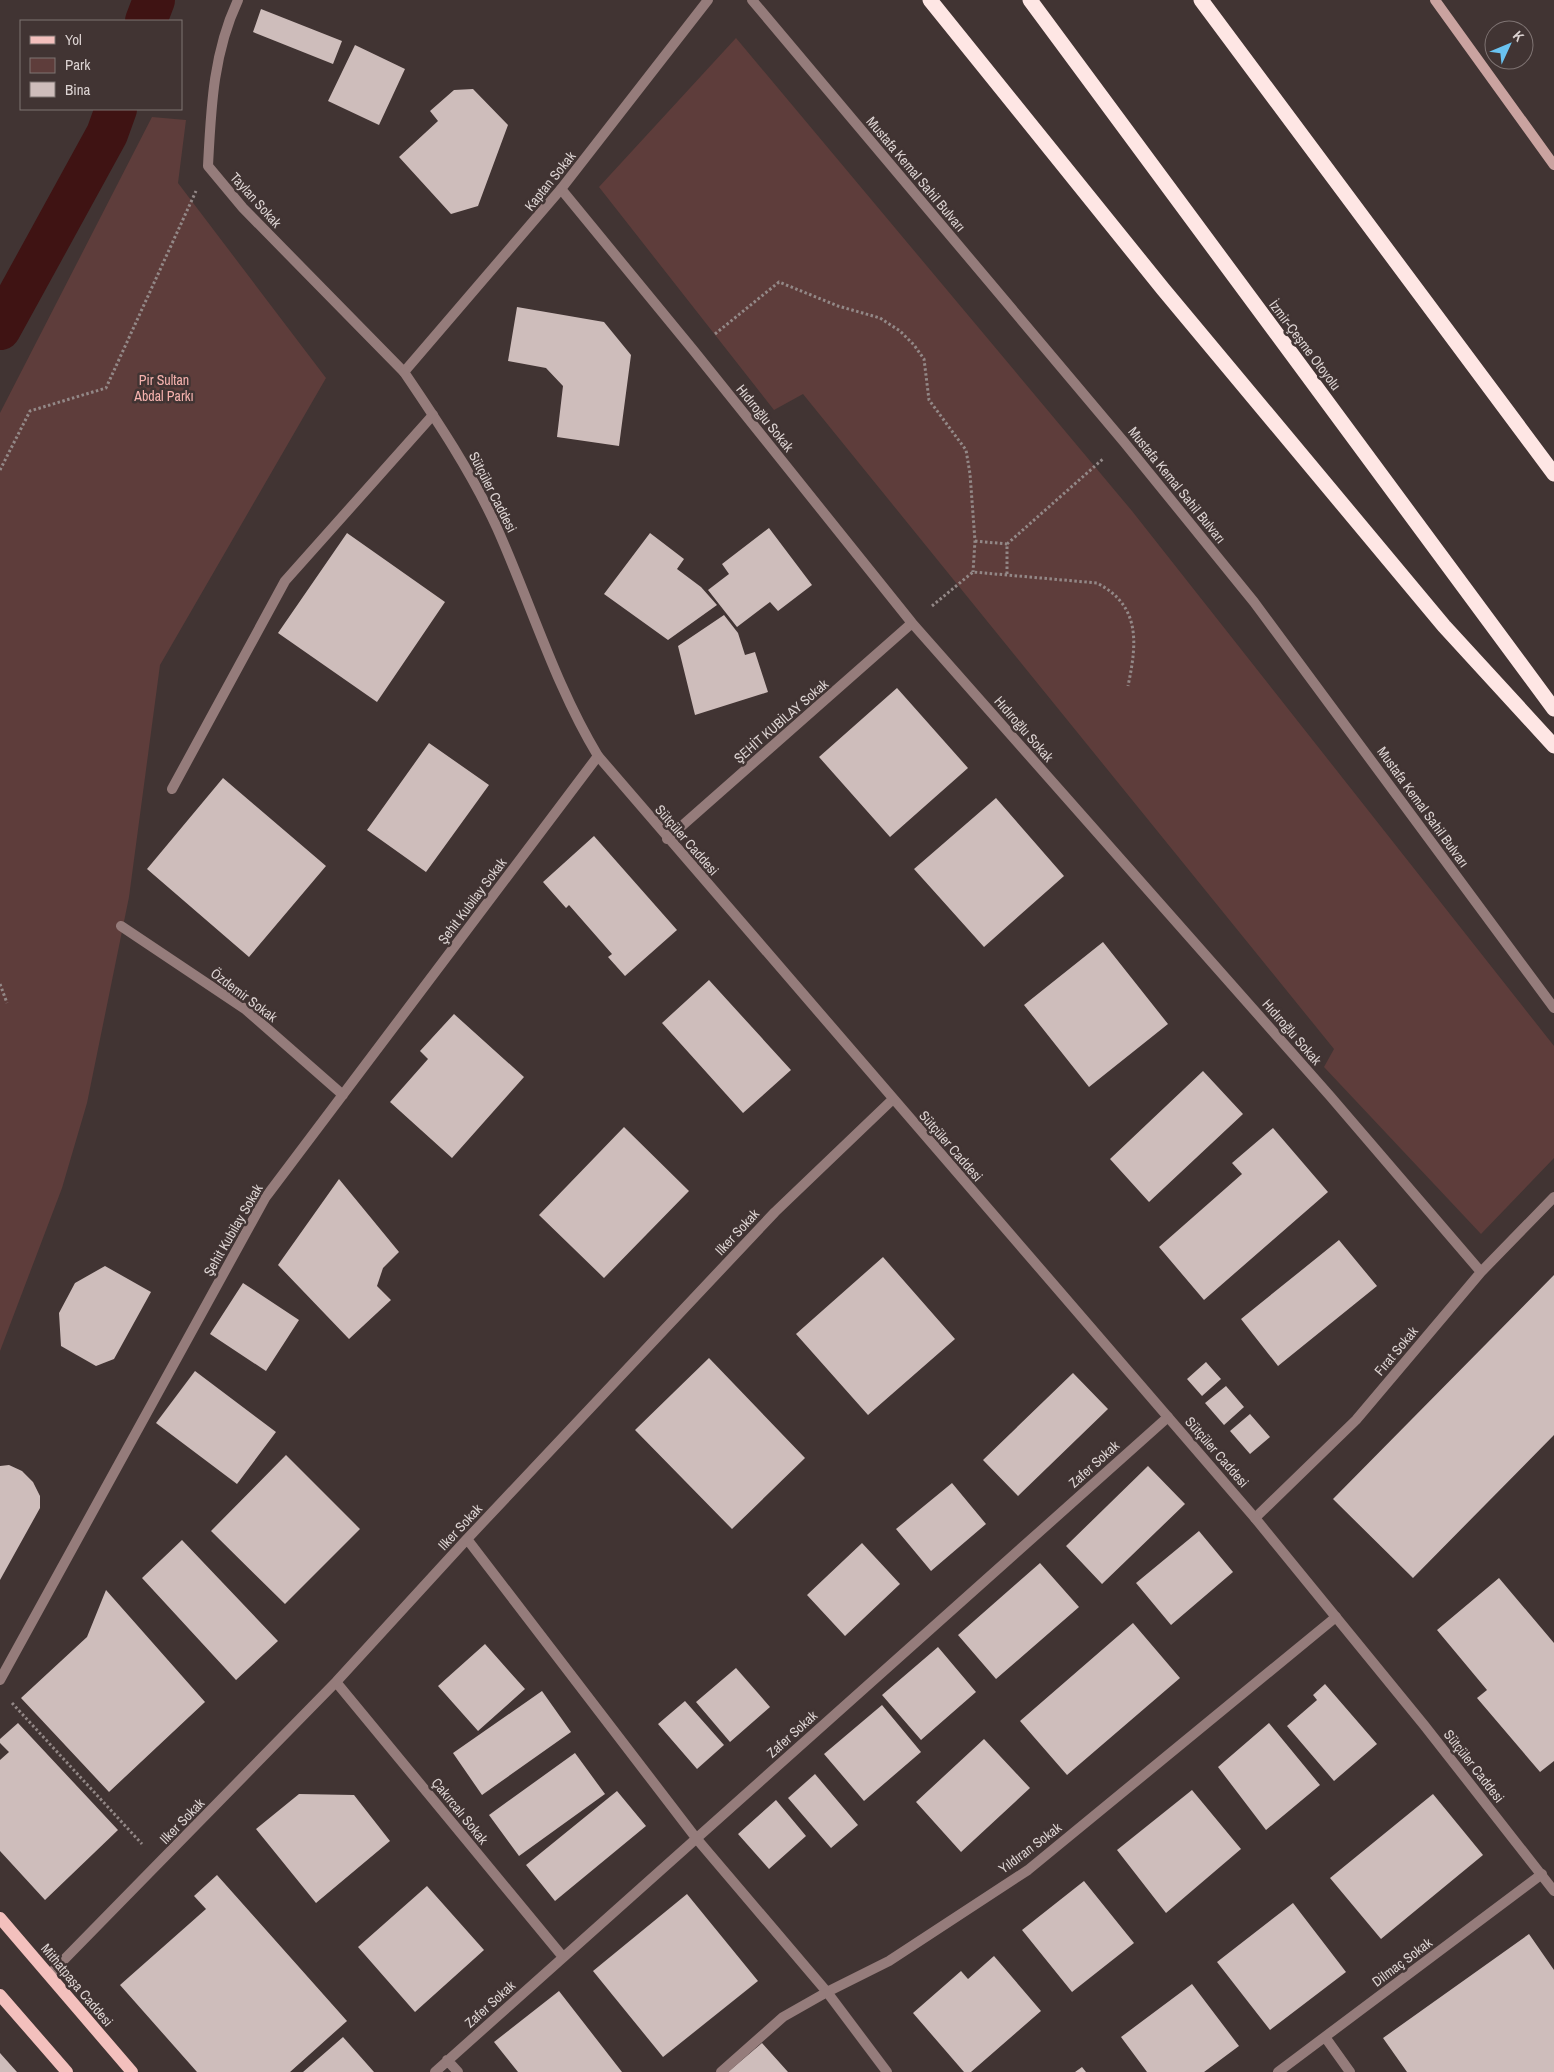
<svg xmlns="http://www.w3.org/2000/svg" width="1554" height="2072" font-family="'Archivo Narrow',sans-serif">
	<style>
		.green { fill: #5e3d3b }
		.lines { fill: none; stroke-linecap: round; stroke-linejoin: round }
		.canal { stroke: #3f1313; stroke-width: 42 }
		.building { fill: #cebdbb }
		.path { stroke: #938887; stroke-width: 3; stroke-dasharray: 2.5 2.5; stroke-linecap: butt }
		.service { stroke: #957c7b; stroke-width: 10 }
		.minor { stroke: #957c7b; stroke-width: 10 }
		.tertiary { stroke: #957c7b; stroke-width: 10 }
		.secondary { stroke: #caa3a0; stroke-width: 10 }
		.primary { stroke: #f3c0bd; stroke-width: 12 }
		.motorway { stroke: #fee6e4; stroke-width: 15 }
		.labels { text-anchor: middle; dominant-baseline: central; stroke-width: 5; stroke-linejoin: round; paint-order: stroke }
		.street-label { font-size: 14px; fill: #dcd3d2; stroke: #413433 }
		.park-label { font-size: 14px; fill: #f5b2ae; stroke: #413433 }
	</style>
	<rect width="100%" height="100%" fill="#413433"/>
	<path class="green" d="M736,38L1132,511L1554,1046V1158L1481,1234L1324,1067L1334,1049L803,394L774,410L599,187Z
		M152,117L186,120L178,183L326,378L160,665L129,897L87,1103L62,1188L0,1351V413Z"/>
	<g class="lines">
		<path class="canal" d="M146,21L154,0
			M0,329L107,134L116,109"/>
	</g>
	<path class="building" d="M261,9L342,41L333,64L253,32Z
		M355,45L405,69L379,125L328,101Z
		M473,89L508,125L478,206L451,214L399,157L438,121L430,111L454,90Z
		M517,307L604,322L631,355L619,446L557,437L563,386L546,368L508,361Z
		M769,528L812,585L778,611L770,602L737,627L708,590L729,574L722,564Z
		M347,533L445,602L377,702L278,633Z
		M650,533L684,559L677,569L701,587L717,605L668,640L604,594Z
		M724,615L738,633L745,655L755,652L768,692L695,715L678,646Z
		M897,688L968,768L890,837L819,757Z
		M429,743L489,785L426,872L367,830Z
		M223,778L326,866L249,957L147,869Z
		M996,798L1064,876L984,947L914,869Z
		M594,836L677,930L625,976L608,957L612,954L569,905L566,908L543,882Z
		M1103,942L1168,1024L1089,1087L1024,1005Z
		M709,980L791,1070L743,1113L662,1023Z
		M454,1014L524,1077L452,1158L390,1102L428,1059L420,1051Z
		M1203,1071L1243,1114L1149,1202L1110,1159Z
		M624,1127L689,1191L604,1278L539,1215Z
		M1273,1128L1328,1192L1204,1300L1159,1247L1242,1174L1232,1163Z
		M339,1179L399,1252L383,1268L377,1286L391,1300L349,1339L278,1265Z
		M1339,1240L1377,1286L1278,1366L1241,1319Z
		M883,1257L955,1339L868,1415L796,1334Z
		M105,1266L151,1292L114,1359L96,1366L61,1346L59,1313L75,1283Z
		M1554,1275V1435L1413,1578L1333,1499Z
		M243,1283L299,1320L266,1371L210,1334Z
		M709,1358L805,1458L732,1529L635,1430Z
		M1206,1362L1221,1379L1202,1396L1187,1379Z
		M195,1371L276,1432L237,1484L156,1423Z
		M1073,1373L1108,1409L1018,1496L983,1460Z
		M1226,1386L1244,1407L1224,1425L1205,1403Z
		M1250,1414L1270,1437L1250,1454L1230,1431Z
		M286,1455L360,1529L285,1604L211,1531Z
		M9,1465L22,1471L33,1482L40,1496V1508L0,1580V1466Z
		M1148,1466L1185,1504L1102,1584L1066,1546Z
		M952,1483L986,1524L931,1571L896,1529Z
		M1199,1531L1233,1572L1171,1625L1136,1583Z
		M182,1540L278,1641L236,1680L142,1578Z
		M862,1543L900,1584L845,1636L807,1595Z
		M1040,1563L1079,1607L996,1679L958,1635Z
		M1499,1578L1554,1643V1761L1540,1772L1477,1698L1487,1690L1437,1630Z
		M106,1590L205,1702L109,1792L21,1698L87,1637Z
		M1133,1623L1180,1678L1067,1775L1020,1721Z
		M485,1644L525,1689L478,1731L438,1686Z
		M938,1647L976,1692L921,1740L882,1695Z
		M736,1668L770,1707L730,1742L696,1702Z
		M1325,1684L1377,1744L1334,1781L1287,1726L1317,1700L1313,1695Z
		M542,1691L571,1732L482,1795L453,1753Z
		M685,1701L724,1745L697,1769L658,1724Z
		M882,1705L921,1752L864,1801L824,1754Z
		M18,1723L118,1830L45,1900L0,1851V1760L9,1752L0,1743V1739Z
		M1269,1723L1320,1785L1266,1830L1218,1767Z
		M984,1739L1030,1788L961,1852L916,1802Z
		M575,1753L605,1794L519,1856L489,1815Z
		M815,1774L858,1825L831,1848L788,1798Z
		M1192,1790L1241,1849L1166,1913L1117,1850Z
		M617,1791L646,1826L555,1901L526,1865Z
		M299,1794L354,1795L390,1841L316,1903L256,1829Z
		M1433,1794L1483,1855L1381,1939L1330,1878Z
		M776,1800L806,1836L769,1869L738,1834Z
		M217,1875L347,2021L290,2072H197L120,1985L206,1909L194,1896Z
		M1084,1881L1134,1943L1072,1992L1022,1930Z
		M427,1886L484,1950L415,2012L358,1947Z
		M687,1894L758,1981L663,2057L593,1971Z
		M1293,1903L1346,1972L1270,2030L1217,1962Z
		M1529,1934L1554,1970V2072H1407L1383,2038Z
		M994,1956L1041,2011L971,2072H964L913,2013L961,1971L968,1979Z
		M1192,1984L1239,2046L1204,2072H1147L1121,2037Z
		M559,1991L622,2072H518L494,2042Z
		M343,2037L374,2072H303Z
		M762,2043L788,2072H728Z
		M0,2053L17,2072H0Z
		M1082,2067L1086,2072H1075Z"/>
	<g class="lines">
		<path class="path" d="M715,334L779,282L838,306L880,318L900,331L914,345L924,359L929,400L966,450L970,474L975,541L973,572
			M0,470L30,411L106,388L196,191
			M975,541L1007,544
			M1007,574V544L1104,458
			M932,606L973,572L1097,583C1141,606 1137,643 1128,686
			M0,984L7,1003
			M12,1703L142,1844"/>
		<path class="service" d="M172,789L285,581L433,415
			M696,1838L827,1992"/>
		<path class="minor" d="M238,0C213,53 211,108 208,166L243,208L404,372
			M561,189L694,351L912,623L1330,1096L1481,1272
			M667,839L912,623
			M121,926L245,1009L343,1095
			M1255,1518L1356,1420L1481,1272L1554,1197
			M467,1539L696,1838
			M0,1680L265,1198L598,756
			M336,1682L563,1957
			M49,1975L336,1682L467,1539L775,1212L892,1100
			M827,1992L887,2072
			M1325,2037L1350,2072
			M447,2060L458,2072
			M435,2072L1168,1417
			M721,2072L783,2017L827,1992L889,1961L1028,1870L1336,1617
			M1278,2072L1542,1874"/>
		<path class="tertiary" d="M708,0L561,189L404,372C438,422 472,473 497,528C531,604 555,685 598,756L1255,1518L1424,1725L1554,1891
			M752,0L1124,442L1254,602L1554,1008"/>
		<path class="secondary" d="M1435,0L1554,165"/>
		<path class="primary" d="M0,1918L132,2072
			M0,1995L67,2072"/>
		<path class="motorway" d="M930,0L1163,289L1444,626L1554,746
			M1030,0L1554,709
			M1201,0L1554,474"/>
	</g>
	<g class="labels">
		<g class="street-label">
			<text transform="translate(916 174) rotate(50)">Mustafa Kemal Sahil Bulvarı</text>
			<text transform="translate(550 181) rotate(-51)">Kaptan Sokak</text>
			<text transform="translate(256 200) rotate(48)">Taylan Sokak</text>
			<text transform="translate(1305 345) rotate(53)">İzmir-Çeşme Otoyolu</text>
			<text transform="translate(765 418) rotate(51)">Hıdıroğlu Sokak</text>
			<text transform="translate(1177 485) rotate(51)">Mustafa Kemal Sahil Bulvarı</text>
			<text transform="translate(493 492) rotate(63)">Sütçüler Caddesi</text>
			<text transform="translate(781 721) rotate(-41)">ŞEHİT KUBİLAY Sokak</text>
			<text transform="translate(1024 729) rotate(49)">Hıdıroğlu Sokak</text>
			<text transform="translate(1423 807) rotate(54)">Mustafa Kemal Sahil Bulvarı</text>
			<text transform="translate(687 840) rotate(49)">Sütçüler Caddesi</text>
			<text transform="translate(472 901) rotate(-53)">Şehit Kubilay Sokak</text>
			<text transform="translate(244 995) rotate(37)">Özdemir Sokak</text>
			<text transform="translate(1292 1032) rotate(49)">Hıdıroğlu Sokak</text>
			<text transform="translate(951 1146) rotate(49)">Sütçüler Caddesi</text>
			<text transform="translate(233 1230) rotate(-60)">Şehit Kubilay Sokak</text>
			<text transform="translate(737 1232) rotate(-47)">Ilker Sokak</text>
			<text transform="translate(1396 1351) rotate(-50)">Fırat Sokak</text>
			<text transform="translate(1217 1452) rotate(49)">Sütçüler Caddesi</text>
			<text transform="translate(1094 1464) rotate(-42)">Zafer Sokak</text>
			<text transform="translate(460 1527) rotate(-47)">Ilker Sokak</text>
			<text transform="translate(792 1734) rotate(-42)">Zafer Sokak</text>
			<text transform="translate(1474 1766) rotate(52)">Sütçüler Caddesi</text>
			<text transform="translate(460 1811) rotate(51)">Çakırcalı Sokak</text>
			<text transform="translate(182 1821) rotate(-46)">Ilker Sokak</text>
			<text transform="translate(1030 1848) rotate(-37)">Yıldıran Sokak</text>
			<text transform="translate(1402 1962) rotate(-37)">Dilmaç Sokak</text>
			<text transform="translate(77 1985) rotate(50)">Mithatpaşa Caddesi</text>
			<text transform="translate(490 2004) rotate(-42)">Zafer Sokak</text>
		</g>
		<g class="park-label">
			<text x="164" y="380">Pir Sultan<tspan x="164" dy="16">Abdal Parkı</tspan></text>
		</g>
	</g>
	<rect x="20" y="20" width="162" height="90" fill="#413433" stroke="#7f7473"/>
	<rect x="30" y="36" width="25" height="8" fill="#f3c0bd" stroke="#7f7473"/>
	<text x="65" y="45" font-size="15" fill="#dcd3d2">Yol</text>
	<rect x="30" y="58" width="25" height="15" fill="#5e3d3b" stroke="#7f7473"/>
	<text x="65" y="70" font-size="15" fill="#dcd3d2">Park</text>
	<rect x="30" y="82" width="25" height="15" fill="#cebdbb" stroke="#7f7473"/>
	<text x="65" y="95" font-size="15" fill="#dcd3d2">Bina</text>
	<g transform="translate(1509 45) rotate(46)"><circle r="24" fill="#413433" stroke="#7f7473"/>
	<path d="M0-4L9 19L0 12L-9 19Z" fill="#6ac3f1"/>
	<text y="-8" font-size="14" font-weight="bold" text-anchor="middle" fill="#dcd3d2">K</text>
	</g>
</svg>
